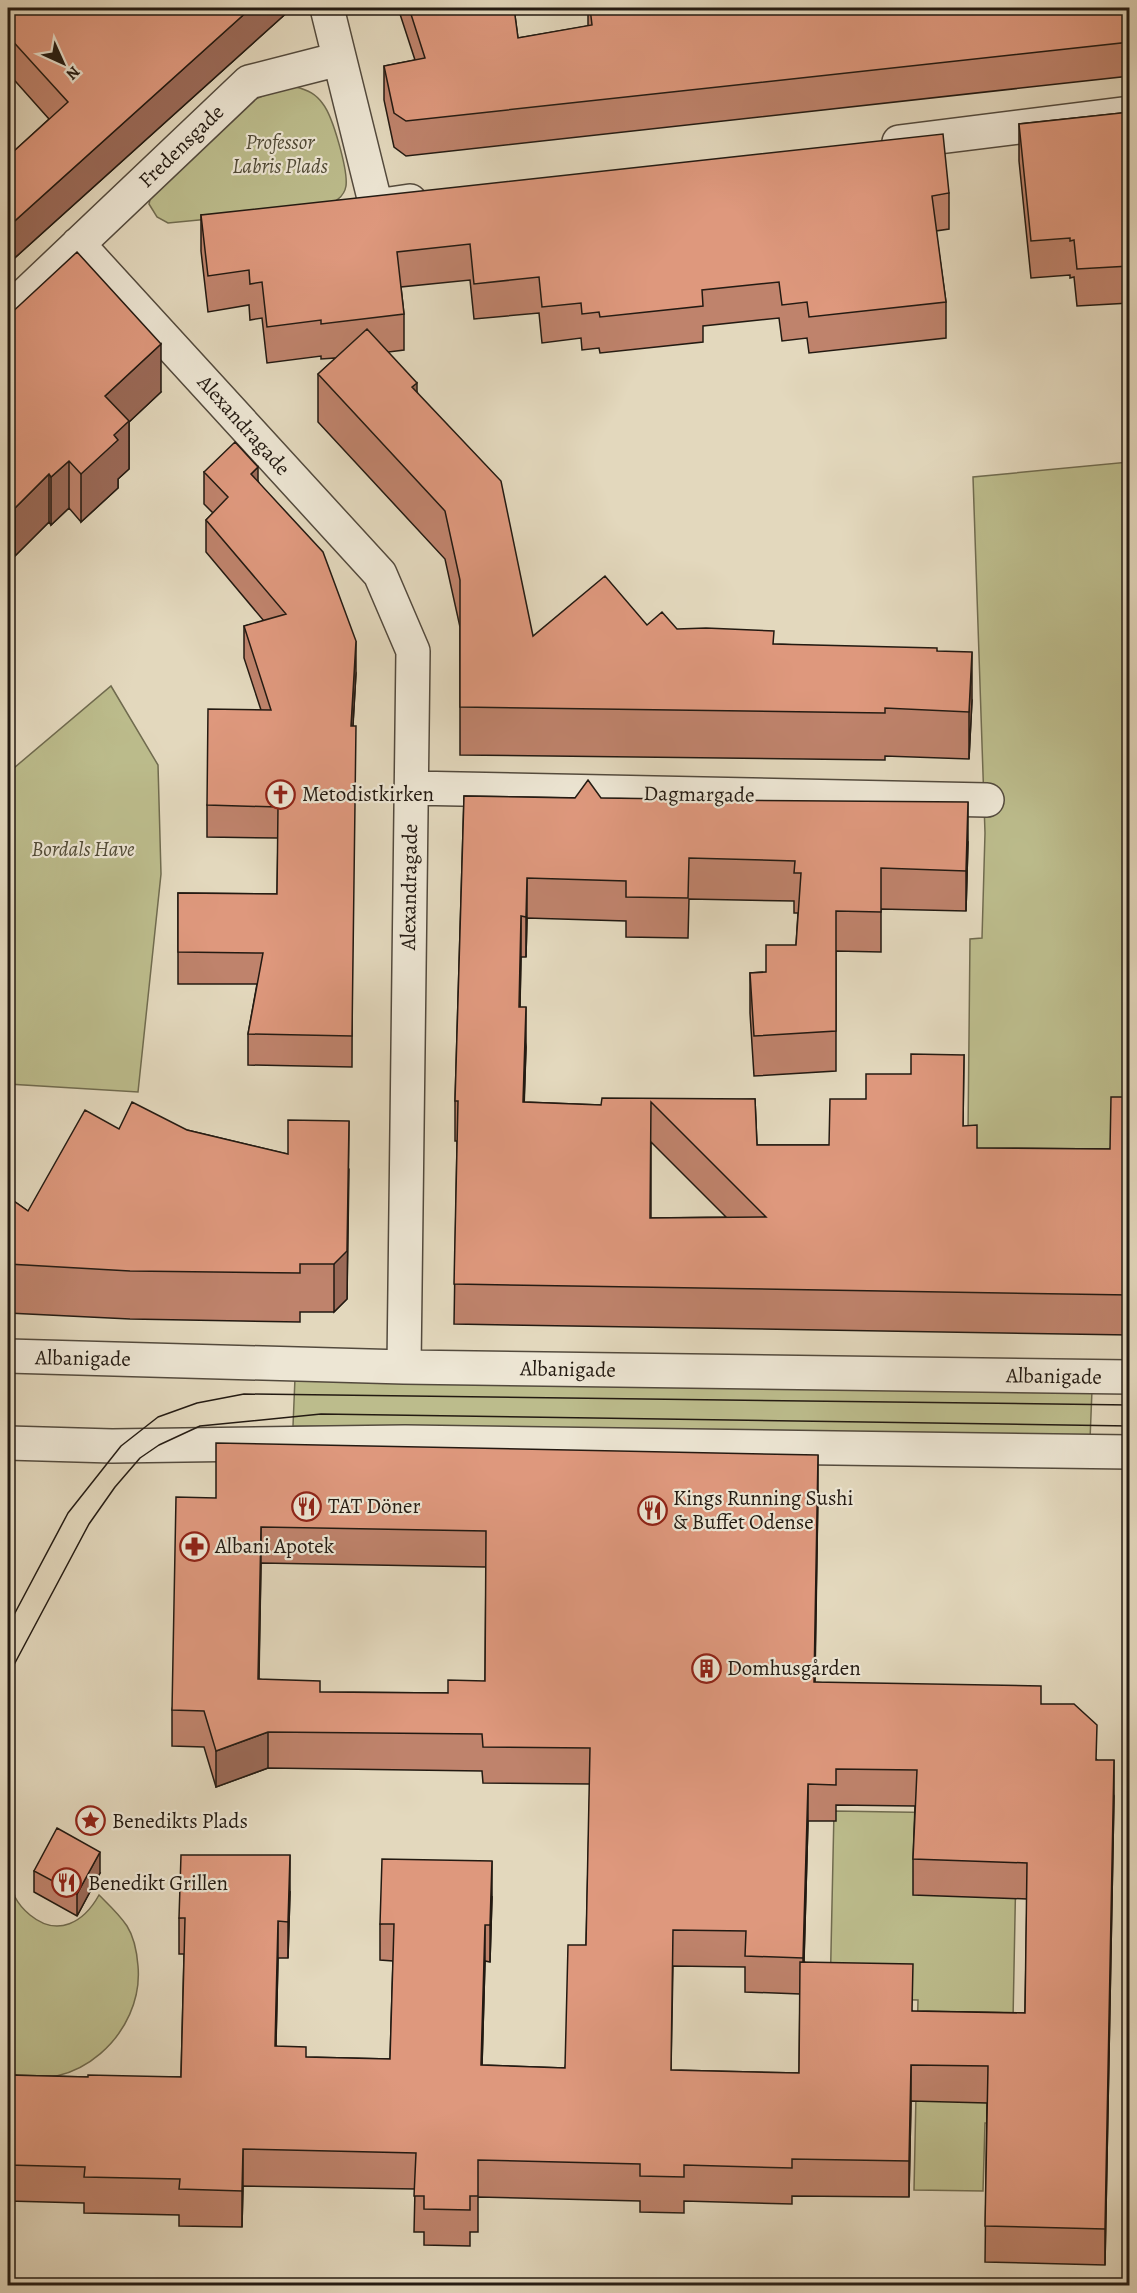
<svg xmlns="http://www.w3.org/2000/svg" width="1137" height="2293" font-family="Alegreya,serif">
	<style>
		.green { fill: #bcbc8c; stroke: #706b4f; stroke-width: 1.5 }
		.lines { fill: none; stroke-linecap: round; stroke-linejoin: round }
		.street-casing { stroke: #534a3d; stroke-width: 36 }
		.street { stroke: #ede6d4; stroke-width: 33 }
		.tram { stroke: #231a12; stroke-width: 1.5 }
		.wall { fill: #bf836c; stroke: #231a12; stroke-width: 1.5; fill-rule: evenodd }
		.shaded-wall { fill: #9b6a58; stroke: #231a12; stroke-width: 1.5 }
		.building { fill: #de987d; stroke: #231a12; stroke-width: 1.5; fill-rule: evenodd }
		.labels { text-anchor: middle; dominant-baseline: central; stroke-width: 4.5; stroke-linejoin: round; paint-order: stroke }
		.park-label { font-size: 21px; font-style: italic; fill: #514b37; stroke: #ede6d4 }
		.street-label { font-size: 21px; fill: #231a12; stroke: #ede6d4 }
		.poi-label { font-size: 21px; fill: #231a12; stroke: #ede6d4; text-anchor: start }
	</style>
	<rect width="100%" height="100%" fill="#e3d8bd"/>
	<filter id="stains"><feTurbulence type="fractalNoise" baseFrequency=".00333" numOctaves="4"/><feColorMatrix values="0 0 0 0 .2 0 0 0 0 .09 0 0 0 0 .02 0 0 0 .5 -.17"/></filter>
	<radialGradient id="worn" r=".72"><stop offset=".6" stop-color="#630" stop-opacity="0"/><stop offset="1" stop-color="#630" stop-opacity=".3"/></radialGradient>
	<path class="green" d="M296,87C308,90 316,94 323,104C333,117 348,170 346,186C344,198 333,203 323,208L168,223L157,217L149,204L151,195L253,100L277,90Z
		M1129,462V1332L966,1330L970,939L982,938L985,833L973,477Z
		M111,686L158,765L161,874L138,1092L8,1084V773Z
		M295,1378L1092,1390L1090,1440L293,1426Z
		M834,1811L1017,1814L1011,2123H985L983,2191L914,2190L918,2000L830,1998Z
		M12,1874C12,1882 13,1890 15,1897C19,1905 24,1910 30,1915C58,1938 84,1922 99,1895C108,1904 119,1914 127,1926C134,1937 137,1953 138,1966C144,2033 75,2097 8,2073V1876Z"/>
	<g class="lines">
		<defs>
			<path id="street" d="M327,8L376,206L410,201
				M899,142L1130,113
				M78,244L380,574L413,651L404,1367
				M8,311L249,82L339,59
				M411,788L987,800
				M8,1356L404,1367L1130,1377
				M8,1443L112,1446L405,1442L1130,1452"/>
		</defs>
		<use href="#street" class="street-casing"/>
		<use href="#street" class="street"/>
		<path class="tram" d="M8,1626L68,1513L121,1446L158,1417L197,1403L244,1394L1130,1405
			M8,1676L89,1524L115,1487L140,1458L159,1445L200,1426L321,1414L1130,1426"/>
	</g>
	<path class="wall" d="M8,8H291V9L8,264V146L13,152L49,119L8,73Z
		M398,8H514L518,38L588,26V8H1130V76L406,156L394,147L384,100V66L415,60Z
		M1130,112V303L1077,306L1074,277L1070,278V275L1031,278L1019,161V124Z
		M949,193V229L936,231L946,302V338L809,353L807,338L782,341L779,318L703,326V342L600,353L599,348L582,350L581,338L542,343L539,313L474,319L470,280L401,287L404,314V350L388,352L417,392L533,636L647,625L774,644L937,651L972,700L969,759L885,756V760L460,755V627L445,559L318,422V374L336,358L321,359V356L267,363L262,318L250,320L249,305L208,312L201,251V215Z
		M8,316L161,392L129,422V469L118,479V488L81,522L69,508L51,525L49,522L15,556L8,548Z
		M204,472L258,481L356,673L353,726L352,1067L248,1065V1034L257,984H178V893L277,894L278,838L207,837V805L261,710L244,658V626L264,621L206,552V520L213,513L204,504Z
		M464,796L709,800L968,842L966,911L881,909V952L836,951V1071L754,1076L750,1013V973L766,972L796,945L798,913H794V901L689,899L688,938L626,937V921L527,918L526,957H521L520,1007L526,1047L524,1102L601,1105L755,1099L757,1145H829L866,1099L911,1074L964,1055L963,1126L977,1148L1110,1149L1130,1097V1335L454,1324L457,1141H455V1101ZM651,1142L726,1217L651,1218Z
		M119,1129L187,1130L349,1169L347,1299L334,1312H300V1322L130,1319L8,1313V1197L28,1211Z
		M818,1491L815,1682L1041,1704L1097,1760L1114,1796L1105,2265L985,2262L987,2103L911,2101L909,2197L792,2196V2204L684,2201V2213L640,2212V2201L478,2197V2232H470V2246L424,2245V2232H414L415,2189L243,2186L242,2227L179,2226V2215L84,2213V2203L8,2201V2075L88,2077H181L184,1954H179V1918L290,1892L288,1958H278L276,2046L306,2057L390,2059L393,1961L380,1960V1924L492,1897L490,1962L485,1961L482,2065L565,2068L586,1945L590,1784L483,1783L482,1771L268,1768L216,1787L204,1747L172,1746V1710L216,1498ZM261,1563L486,1567L485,1681L448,1693L320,1692L259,1679ZM836,1805L915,1806L913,1859V1895L1027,1899L1025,2013L913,2011L804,1962L808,1821H836ZM673,1966L745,1967V1992L800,1994L799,2073L671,2070Z
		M34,1871L100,1873L77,1916L34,1892Z"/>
	<path class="shaded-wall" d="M251,8H291V9L8,264V227Z
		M161,344V392L129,422V469L118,479V488L81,522V474L105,396Z
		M417,383V430L412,387Z
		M69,461V508L51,525V477Z
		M258,467V499L251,474Z
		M49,474V522L15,556V508Z
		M356,641V673L351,757V726Z
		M972,652V700L969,759V712Z
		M968,802V842L966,911V871Z
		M527,878V918L526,957V917Z
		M521,916V957L519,1047V1007Z
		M526,1007V1047L523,1142V1102Z
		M349,1121L347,1299L334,1312V1264Z
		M818,1455V1491L814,1719V1682Z
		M261,1527V1563L258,1715V1679Z
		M268,1732V1768L216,1787V1751Z
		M1114,1760V1796L1105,2265V2229Z
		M808,1784V1821L803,1994V1958Z
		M100,1852V1873L77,1916V1894Z
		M290,1855V1892L288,1958V1922Z
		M492,1861V1897L490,1962V1925Z
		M278,1921V1958L275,2083V2046Z
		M485,1925V1961L481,2102V2065Z
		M911,2065V2101L909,2197V2161Z
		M243,2149V2186L242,2227V2191Z"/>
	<path class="building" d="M8,8H251L8,227V146L13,152L68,102L8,36Z
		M409,8H514L518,38L592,25L590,8H1130V42L406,121L394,113L384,66L425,58Z
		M1130,112V266L1077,269L1074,240L1070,241V238L1031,241L1019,124Z
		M943,134L949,193L932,196L946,302L809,317L807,302L782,305L779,282L702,290L703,306L600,317L599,312L582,314L581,303L542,307L539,277L474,284L470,244L397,252L404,314L321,324V320L267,327L262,282L250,284L249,270L208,276L201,215Z
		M77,252L161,344L105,396L129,421L114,435L118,440L81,474L69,461L51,477L49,474L15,508L8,501V316Z
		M367,329L417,383L412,387L501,481L533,636L605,576L647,625L662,612L677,629L706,628L774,631L773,644L937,648V651L972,652L969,712L885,708V713L460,707V580L445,511L318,374Z
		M235,442L258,467L251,474L323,552L356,641L351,726H356L352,1036L248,1034L263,953L178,952V893L277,894L278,807L207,805L208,709L271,710L244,626L286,614L206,520L228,497L204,472Z
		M588,780L601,798L678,799V797H709V800L968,802L966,871L881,868V912L836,911V1031L754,1036L750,973L766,972V945H796L801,873H794L795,861L689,858L688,898L626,897V881L527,878L526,917L521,916L519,1007H526L523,1102L601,1105L602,1098L755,1099L757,1145H829L830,1099H866V1074H911V1054L964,1055L963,1126L977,1125V1148L1110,1149L1111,1097H1130V1295L454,1284L458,1101H455L464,796L575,798ZM651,1102L766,1217L650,1218Z
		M132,1102L187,1130L288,1154V1120L349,1121L347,1251L334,1264H300V1273L130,1271L8,1264V1197L28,1211L85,1110L119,1129Z
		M216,1443L818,1455L814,1682L1041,1686V1704H1074L1097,1725L1096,1760H1114L1105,2229L985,2226L988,2066L911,2065L909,2161L792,2159V2168L684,2165V2177L640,2176V2164L478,2160V2196H470V2210L424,2209V2196H414L416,2153L243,2149L242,2191L179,2189L180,2179L84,2177L85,2167L8,2165V2075L88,2077V2075L181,2077L185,1918H179L181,1855H290L288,1922L278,1921L275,2046L306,2047V2057L390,2059L394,1924H380L382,1859L492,1861L490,1925H485L481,2065L565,2068L568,1945H586L590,1748L483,1747L482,1734L268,1732L216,1751L204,1711L172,1710L176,1497L216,1498ZM261,1527L486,1531L485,1681L448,1680V1693L320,1692V1681L258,1679ZM836,1769L917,1770L913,1859L1027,1863L1025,2013L912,2011L913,1964L800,1962L799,2073L671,2070L673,1930L746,1931L745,1956L803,1958L808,1784L836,1785Z
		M57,1828L100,1852L77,1894L34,1871Z"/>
	<defs>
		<symbol id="church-ring" viewBox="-11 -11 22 22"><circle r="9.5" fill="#ede6d4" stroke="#8f2418" stroke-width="1.5"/><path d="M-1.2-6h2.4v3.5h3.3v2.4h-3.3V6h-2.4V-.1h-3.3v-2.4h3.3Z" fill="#8f2418"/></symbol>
		<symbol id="restaurant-ring" viewBox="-11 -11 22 22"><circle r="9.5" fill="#ede6d4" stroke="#8f2418" stroke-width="1.5"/><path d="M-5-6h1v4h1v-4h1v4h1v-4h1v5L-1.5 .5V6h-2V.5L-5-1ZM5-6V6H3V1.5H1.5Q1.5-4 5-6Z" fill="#8f2418"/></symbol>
		<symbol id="pharmacy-ring" viewBox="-11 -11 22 22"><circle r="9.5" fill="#ede6d4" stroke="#8f2418" stroke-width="1.5"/><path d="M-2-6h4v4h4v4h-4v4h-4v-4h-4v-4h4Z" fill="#8f2418"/></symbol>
		<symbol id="building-ring" viewBox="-11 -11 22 22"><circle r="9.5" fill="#ede6d4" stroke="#8f2418" stroke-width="1.5"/><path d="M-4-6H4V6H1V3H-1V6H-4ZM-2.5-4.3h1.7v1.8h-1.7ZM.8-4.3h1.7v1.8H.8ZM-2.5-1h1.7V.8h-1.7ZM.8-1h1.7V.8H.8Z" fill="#8f2418"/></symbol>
		<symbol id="sight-ring" viewBox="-11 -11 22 22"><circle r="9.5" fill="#ede6d4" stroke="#8f2418" stroke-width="1.5"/><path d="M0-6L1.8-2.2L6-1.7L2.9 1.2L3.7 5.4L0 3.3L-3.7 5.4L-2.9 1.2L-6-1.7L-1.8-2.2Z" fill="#8f2418"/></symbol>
	</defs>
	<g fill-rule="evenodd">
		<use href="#church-ring" x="264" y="778" width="33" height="33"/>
		<use href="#restaurant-ring" x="290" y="1490" width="33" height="33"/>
		<use href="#restaurant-ring" x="636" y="1494" width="33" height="33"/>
		<use href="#pharmacy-ring" x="178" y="1530" width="33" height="33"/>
		<use href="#building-ring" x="690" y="1652" width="33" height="33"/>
		<use href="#sight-ring" x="74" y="1804" width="33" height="33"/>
		<use href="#restaurant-ring" x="50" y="1866" width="33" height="33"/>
	</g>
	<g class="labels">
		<g class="park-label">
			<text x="280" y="142">Professor<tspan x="280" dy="24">Labris Plads</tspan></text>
			<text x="83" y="849">Bordals Have</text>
		</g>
		<g class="street-label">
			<text transform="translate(181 146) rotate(-44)">Fredensgade</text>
			<text transform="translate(244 425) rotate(48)">Alexandragade</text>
			<text transform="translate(699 794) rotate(1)">Dagmargade</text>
			<text transform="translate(409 887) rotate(-89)">Alexandragade</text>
			<text transform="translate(83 1358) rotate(1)">Albanigade</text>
			<text transform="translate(568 1369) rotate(1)">Albanigade</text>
			<text transform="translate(1054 1376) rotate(1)">Albanigade</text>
		</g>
		<g class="poi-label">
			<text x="302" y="794">Metodistkirken</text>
			<text x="673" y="1498">Kings Running Sushi<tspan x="673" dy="24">&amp; Buffet Odense</tspan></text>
			<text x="328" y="1506">TAT Döner</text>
			<text x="215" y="1546">Albani Apotek</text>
			<text x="727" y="1668">Domhusgården</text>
			<text x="112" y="1821">Benedikts Plads</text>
			<text x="88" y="1883">Benedikt Grillen</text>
		</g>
	</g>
	<rect width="1137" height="2293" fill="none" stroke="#e3d8bd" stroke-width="30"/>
	<rect x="9" y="9" width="1119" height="2275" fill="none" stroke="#231a12" stroke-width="3"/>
	<rect x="15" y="15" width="1107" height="2263" fill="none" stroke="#231a12" stroke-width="1.5"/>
	<g transform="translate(63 63) rotate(135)" stroke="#ede6d4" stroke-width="4.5" paint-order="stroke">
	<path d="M0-4.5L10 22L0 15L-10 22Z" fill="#231a12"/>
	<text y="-9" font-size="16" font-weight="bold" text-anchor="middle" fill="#231a12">N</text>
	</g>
	<rect width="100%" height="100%" filter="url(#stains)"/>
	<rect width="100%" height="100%" fill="url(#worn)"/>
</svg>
